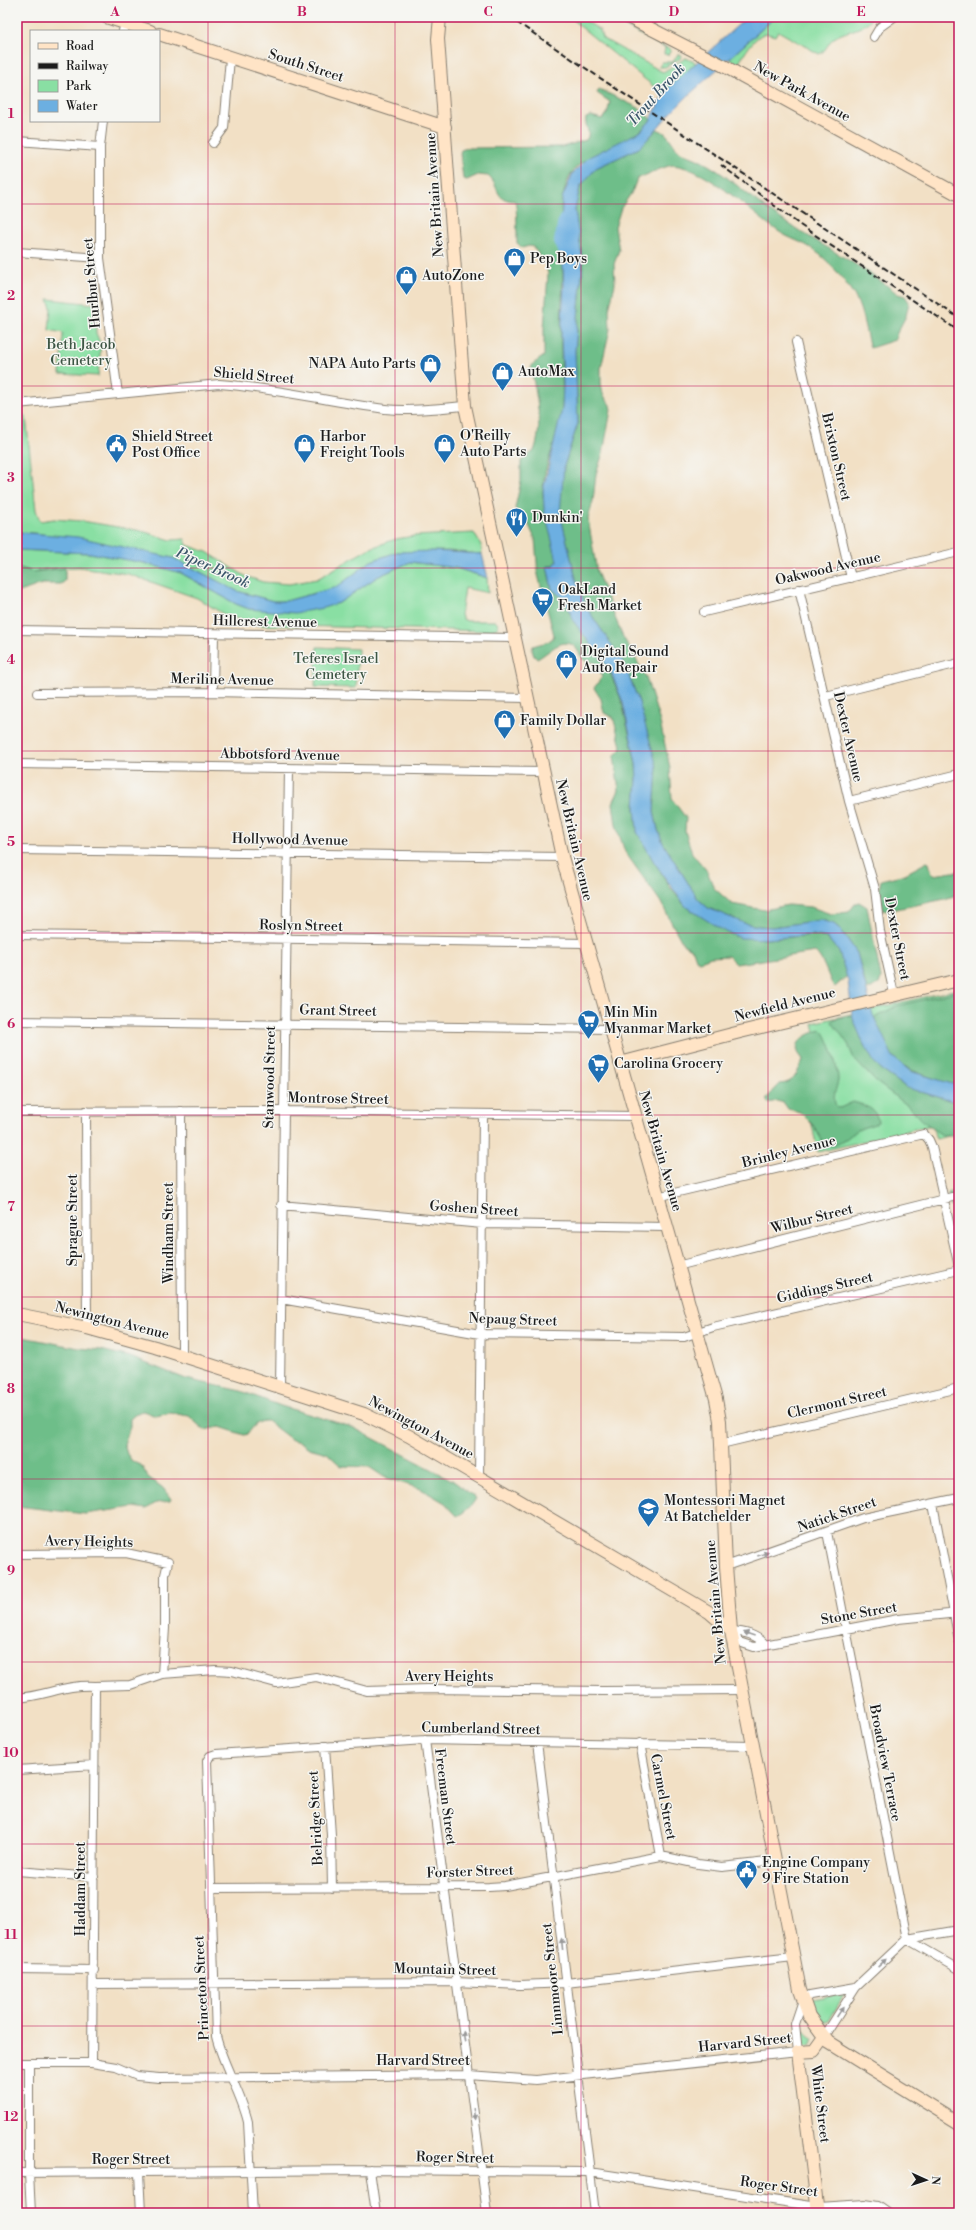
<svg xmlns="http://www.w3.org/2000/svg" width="976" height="2230" font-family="'Libre Bodoni',serif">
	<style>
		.green { fill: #89dfa3; stroke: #527e60 }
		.forest { fill: #6ebe89; stroke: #456d52 }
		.water { fill: #6cafe1; stroke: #44667e }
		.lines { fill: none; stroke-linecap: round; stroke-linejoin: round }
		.river { stroke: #6cafe1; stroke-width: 12 }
		.street-casing { stroke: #877e70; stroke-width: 10 }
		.secondary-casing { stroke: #877e70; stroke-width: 14 }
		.street { stroke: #fff; stroke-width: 8 }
		.secondary { stroke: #ffe4c6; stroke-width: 12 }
		.rail { stroke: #1c1c1c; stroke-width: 2; stroke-dasharray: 6 3; stroke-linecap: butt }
		.oneway { fill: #999 }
		.grid { fill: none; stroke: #c2185b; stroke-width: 1; stroke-opacity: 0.55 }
		.labels { text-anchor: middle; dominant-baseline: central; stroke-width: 3; stroke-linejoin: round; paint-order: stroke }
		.street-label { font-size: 14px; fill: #1c1c1c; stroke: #f6f6f2 }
		.poi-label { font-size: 14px; fill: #1c1c1c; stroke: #f6f6f2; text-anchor: start }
		.park-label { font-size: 14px; fill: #3d5644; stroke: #f6f6f2 }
		.water-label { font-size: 15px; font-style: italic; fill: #3c576b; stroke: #f6f6f2 }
		.neatline { fill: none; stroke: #c2185b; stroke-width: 1.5 }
		.grid-label { font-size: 13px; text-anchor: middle; font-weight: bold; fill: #c2185b }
	</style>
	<rect width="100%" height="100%" fill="#f6f6f2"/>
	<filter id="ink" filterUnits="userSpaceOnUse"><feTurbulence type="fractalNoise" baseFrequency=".025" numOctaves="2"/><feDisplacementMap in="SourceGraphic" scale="8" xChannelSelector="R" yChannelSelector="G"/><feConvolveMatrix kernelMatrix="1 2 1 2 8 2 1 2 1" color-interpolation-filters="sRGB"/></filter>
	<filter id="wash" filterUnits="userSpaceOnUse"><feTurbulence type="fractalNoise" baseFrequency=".012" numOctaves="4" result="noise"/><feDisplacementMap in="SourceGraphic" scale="16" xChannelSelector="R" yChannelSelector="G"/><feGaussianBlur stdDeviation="0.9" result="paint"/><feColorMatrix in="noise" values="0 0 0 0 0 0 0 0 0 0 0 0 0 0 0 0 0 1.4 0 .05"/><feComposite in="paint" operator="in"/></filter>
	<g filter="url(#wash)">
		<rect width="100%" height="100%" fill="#f2e0c5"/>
		<path class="green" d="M572,17H579L600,30L602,38L659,70L663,72L686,58L696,63L663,94L576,23Z
			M608,17L671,50L668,55L664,54L665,48Z
			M775,17H873C861,32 848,29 834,38C828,42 826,52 819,54L778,31L775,36L765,33C752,39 746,52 738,64L729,59Z
			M678,54L682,56L681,58L665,67H659L662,62H673Z
			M48,299L95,304L96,333L101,345L98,376L60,374L63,333L49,330L51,308Z
			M23,414L26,417L36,510L40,521L54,519L82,521L142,531L171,540L185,539L187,545L207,552L245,576L263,582L289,584L317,579L368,549L396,539L414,536L474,533L481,545L482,554L448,551L397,552L371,561L337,587L286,601H273L237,591L173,558L35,533L17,532V415Z
			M17,550L90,553L144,563L181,573L236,604L249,609L339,603L377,577L410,562L456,568L487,578L488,593L465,588L461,615L463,619L467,621H495L498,624V628L490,631L257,625L225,615L197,598L128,574L79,567L46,569L33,572L17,567Z
			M317,647L358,649L356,688L315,687Z
			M958,989L959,1133L936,1139L932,1125L818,1152L804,1090L827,1084L813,1023Z
			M959,1190V1205L951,1207L948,1193Z
			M845,1993L829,2021L822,2023L812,2003L813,1999Z
			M803,2030H807L814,2039L810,2046L803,2045Z"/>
		<path class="forest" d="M599,89L639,108L651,119C636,146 583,148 569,178C558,202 562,223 563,249C564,278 561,307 561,336C560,363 565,390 561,418C557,442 543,466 543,491C543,514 552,536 557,559L555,566H547L552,589L562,596L574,622L606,663L621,699L636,763L637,779L635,807L637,832L669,886L686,907L735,936L767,939L813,935L827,938L839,952L847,976L835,987C830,985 825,960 815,952L736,964L728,956L711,957L700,961L696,959L693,950L683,944L660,901L625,852L616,825L613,803L619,790L614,756L620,750L621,746L613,717L604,713L601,699L594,688L602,677L595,663L584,660C580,656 578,650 575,647C562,635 548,654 537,659L534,656L532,650L533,646C541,643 552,643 554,635L538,575L535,539L525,516L517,512L515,508L521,481V461L534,451C544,425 536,395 531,368L533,364L544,356V328L548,274L545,263L533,247L529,246L522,248L517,243C517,237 517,205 515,201C493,200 501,187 488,176L478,175L467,180L463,179L460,153L461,150L467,148L562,147L586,140C592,133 584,126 586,118L591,116L602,119L607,114L610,102L597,93Z
			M657,129C673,134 671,149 685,154C717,165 741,190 768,210C810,240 858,262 898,294L905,296L909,302L906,316L897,333L895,340L870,348C864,328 863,306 850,289C841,276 828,260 815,251C804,242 789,239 778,231C748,211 709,169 673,165C668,165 643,176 637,179L632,192L621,208L615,227L619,250L614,264L615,284L609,310L610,329L601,368V383L603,394L610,405L611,410L603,453L596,474L593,501L588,519L597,572L622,635L646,677L660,722L670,768L672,799L686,818L685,831L692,853L707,871L714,888L732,904L764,910L788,905L811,907L831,914L849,912L855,904L859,902L867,907L881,978L879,984L867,990L857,953L841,930L834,924L821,920L772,927L758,926L744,923L708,908L698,899L663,843L658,830L654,812L656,785L639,702L624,663L586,607L576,579L562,522L559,509L564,466L578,423L575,351L583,263L575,215L576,201L582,182L596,168L639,148Z
			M17,567L33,572L65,568V581L61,584H42L17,593Z
			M927,862L929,863L932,874L934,875L959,871V894L945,899L887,911L883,910L879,889L881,880L905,874Z
			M959,991V1086C948,1084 937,1080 927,1076C889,1063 889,1053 874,1018L896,1006Z
			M853,1015L864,1045L880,1069L907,1088L959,1103V1136H944L939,1133L920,1119L911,1108L875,1081L854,1059L848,1044L832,1022L834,1019Z
			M822,1030C829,1036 839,1071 838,1081C836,1090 832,1097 836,1106L840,1108L853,1102C864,1105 877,1108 878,1122C872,1126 866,1126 860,1129C849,1134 838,1151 824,1144L813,1125L800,1112L788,1109L784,1103L777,1101L768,1103L766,1099L780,1084C795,1083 797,1073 803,1060C802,1057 799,1055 798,1052C793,1040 812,1032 822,1030Z
			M17,1336L79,1348L101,1350L130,1357L186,1379L241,1391L281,1406L352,1427L452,1480L476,1498C474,1504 464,1513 457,1516L445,1503L421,1489L384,1477L369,1467L341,1466L327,1453L309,1448L300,1442L292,1440L267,1421C259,1420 252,1427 248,1434L244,1435L220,1427L204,1430L189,1416L177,1414L170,1413L156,1416L143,1411L137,1413L130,1419V1427L124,1444L127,1454L132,1461L141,1465L148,1477L163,1488L171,1499L170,1501L156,1503L146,1509L134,1507L85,1514L17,1506Z"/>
		<path class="water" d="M747,17H775L691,93L667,117L646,141L639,148L596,168L580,187L575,210L583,263L575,351L578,423L564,466L560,513L576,579L586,607L624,663L639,702L657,767L654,812L658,830L663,843L698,899L708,908L744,923L758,926L772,927L821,920L834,924L841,930L857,953L873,1015L893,1057L910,1071L959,1086V1103L907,1088L880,1069L874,1062L864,1045L853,1019L848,981L839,952L827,938L813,935L767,939L740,938L722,930L686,907L654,862L637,832L635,807L637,779L636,763L623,703L610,670L574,622L565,600L552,589L547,566L553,567L557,561L544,509L543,490L562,409L563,384L561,336L564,286L561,230L562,198L573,173L589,157L641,131L650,121L665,91Z
			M17,532L78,537L173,558L237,591L273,601H286L337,587L371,561L397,552L434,551L482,554L488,578L456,568L410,562L377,577L339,603L323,608L295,613L249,609L236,604L181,573L144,563L90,553L17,550Z"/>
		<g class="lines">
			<path class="river" d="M564,220L560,241L569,262"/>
		</g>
	</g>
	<g filter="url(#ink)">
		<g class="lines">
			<defs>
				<path id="street" d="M123,31L125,23
					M874,37L880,27L894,17
					M103,121L100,147V258L118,394
					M17,141L100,147
					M213,143L224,128L230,58
					M17,252L100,258
					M796,342L851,578
					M17,404L219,384C276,388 330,402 385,409C411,412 439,408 465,406
					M799,589L849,801L875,889L880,931L894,994
					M704,612L959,552
					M17,630L513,638
					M213,692L214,634
					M37,693L213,692L526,698
					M826,696L959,663
					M17,764L543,772
					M849,801L959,774
					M17,850L562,857
					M17,935L585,943
					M17,1021L610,1029
					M86,1111L87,1328
					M181,1111L182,1355
					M17,1112L282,1111L635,1116
					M657,1197L924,1134L929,1140L932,1147L959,1267
					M281,1205L482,1224L666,1227
					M677,1266L952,1197
					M281,1299L480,1334L684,1337L713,1327L959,1270
					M280,1386L289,768
					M721,1444L959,1388
					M479,1476L483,1115
					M933,1504L959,1640
					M827,1532L907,1939L959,1969
					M17,1554L126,1553L168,1562L165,1575V1628L162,1674
					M726,1566L863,1518L959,1498
					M731,1631C745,1632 755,1634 765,1644
					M733,1633L739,1642L754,1647L898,1619L959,1613
					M17,1698C46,1696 65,1684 95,1686
					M425,1740L487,2213
					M537,1742L595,2213
					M640,1743L661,1856
					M325,1746L331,1835L332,1888
					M17,1770L94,1765
					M17,1871L94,1877
					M211,1888L489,1887L505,1886L661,1856L698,1864L722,1867L775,1861
					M17,1969L94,1970
					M94,1984L456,1982L520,1985L566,1983L793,1957
					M824,2037L856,1987L907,1939L959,1930
					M17,2063H92L116,2067L137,2076L159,2078L469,2075L536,2080L798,2052L795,2024L803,2000L810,1995L856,1987
					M29,2063V2173L31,2213
					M92,2063L95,1686L130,1685L162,1674L215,1670L232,1671L276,1683L316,1677L367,1691L427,1689L603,1691L741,1690
					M370,2170L376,2213
					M17,2173L370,2170L589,2172L818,2207L865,2204L878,2206L888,2213
					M139,2173L141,2213
					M253,2213L248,2122C241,2092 223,2066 216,2036L207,1761L210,1756L216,1754L425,1740L752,1746"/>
				<path id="secondary" d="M106,17L150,31
					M440,17L438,39L465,406L562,857L716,1399L720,1421L726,1566L731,1631L800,1990L809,2016L828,2042L959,2123
					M628,17L722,65L959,195
					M159,34L445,127
					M620,1063L740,1032L959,980
					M17,1314L87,1328L155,1347L364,1414L409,1436L709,1612L731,1631
					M818,2213L798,2052L814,2051L824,2037"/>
			</defs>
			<use href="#street" class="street-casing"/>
			<use href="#secondary" class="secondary-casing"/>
			<use href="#street" class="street"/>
			<use href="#secondary" class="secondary"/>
			<path class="rail" d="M509,17L959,318
				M721,165L800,225L959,331"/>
		</g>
		<defs><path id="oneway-solid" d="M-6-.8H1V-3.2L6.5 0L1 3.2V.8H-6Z"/></defs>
		<g class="oneway">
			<use href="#oneway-solid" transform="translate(763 1554) rotate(-19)"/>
			<use href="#oneway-solid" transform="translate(749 1634) rotate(-161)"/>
			<use href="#oneway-solid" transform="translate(562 1944) rotate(-96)"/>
			<use href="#oneway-solid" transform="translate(882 1963) rotate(-43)"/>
			<use href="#oneway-solid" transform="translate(840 2012) rotate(-56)"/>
			<use href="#oneway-solid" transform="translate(464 2037) rotate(-98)"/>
			<use href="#oneway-solid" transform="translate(474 2114) rotate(83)"/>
		</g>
	</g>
	<path class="grid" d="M208,17V2213M395,17V2213M581,17V2213M768,17V2213M17,204H959M17,386H959M17,568H959M17,751H959M17,933H959M17,1115H959M17,1297H959M17,1479H959M17,1662H959M17,1844H959M17,2026H959"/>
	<defs>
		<symbol id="shop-pin" viewBox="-11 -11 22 30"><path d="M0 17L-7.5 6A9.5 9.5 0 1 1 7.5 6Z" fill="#1f6fb2" stroke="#f6f6f2"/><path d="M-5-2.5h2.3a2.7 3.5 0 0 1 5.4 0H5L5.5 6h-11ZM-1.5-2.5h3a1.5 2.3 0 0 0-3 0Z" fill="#fff"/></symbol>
		<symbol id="civic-pin" viewBox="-11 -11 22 30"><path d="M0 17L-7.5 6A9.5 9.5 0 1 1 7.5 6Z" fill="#1f6fb2" stroke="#f6f6f2"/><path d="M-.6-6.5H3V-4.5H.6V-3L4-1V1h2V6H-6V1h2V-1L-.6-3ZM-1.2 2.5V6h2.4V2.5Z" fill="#fff"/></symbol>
		<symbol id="restaurant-pin" viewBox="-11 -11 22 30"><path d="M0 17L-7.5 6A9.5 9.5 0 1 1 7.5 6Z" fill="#1f6fb2" stroke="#f6f6f2"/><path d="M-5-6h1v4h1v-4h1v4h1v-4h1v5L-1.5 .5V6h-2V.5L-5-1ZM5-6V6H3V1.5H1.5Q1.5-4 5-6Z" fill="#fff"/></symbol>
		<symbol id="supermarket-pin" viewBox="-11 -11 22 30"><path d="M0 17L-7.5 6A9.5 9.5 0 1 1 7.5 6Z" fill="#1f6fb2" stroke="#f6f6f2"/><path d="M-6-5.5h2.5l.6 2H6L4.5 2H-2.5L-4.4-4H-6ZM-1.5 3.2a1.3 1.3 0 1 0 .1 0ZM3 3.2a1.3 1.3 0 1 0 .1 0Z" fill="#fff"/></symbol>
		<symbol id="school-pin" viewBox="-11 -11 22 30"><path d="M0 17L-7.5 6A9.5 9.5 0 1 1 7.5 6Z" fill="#1f6fb2" stroke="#f6f6f2"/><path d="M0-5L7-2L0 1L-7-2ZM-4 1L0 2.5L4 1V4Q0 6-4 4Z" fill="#fff"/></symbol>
	</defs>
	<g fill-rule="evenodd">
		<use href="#shop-pin" x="502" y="246" width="25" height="34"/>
		<use href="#shop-pin" x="394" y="264" width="25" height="34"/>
		<use href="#shop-pin" x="418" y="352" width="25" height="34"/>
		<use href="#shop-pin" x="490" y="360" width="25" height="34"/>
		<use href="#shop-pin" x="432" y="432" width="25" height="34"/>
		<use href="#civic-pin" x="104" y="432" width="25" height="34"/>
		<use href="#shop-pin" x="292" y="432" width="25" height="34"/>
		<use href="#restaurant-pin" x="504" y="506" width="25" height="34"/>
		<use href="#supermarket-pin" x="530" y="586" width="25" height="34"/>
		<use href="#shop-pin" x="554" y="648" width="25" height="34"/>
		<use href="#shop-pin" x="492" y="708" width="25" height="34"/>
		<use href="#supermarket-pin" x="576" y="1008" width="25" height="34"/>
		<use href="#supermarket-pin" x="586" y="1052" width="25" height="34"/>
		<use href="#school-pin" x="636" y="1496" width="25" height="34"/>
		<use href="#civic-pin" x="734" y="1858" width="25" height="34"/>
	</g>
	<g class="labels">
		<g class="street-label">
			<text transform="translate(306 66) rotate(18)">South Street</text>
			<text transform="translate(802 92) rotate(29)">New Park Avenue</text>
			<text transform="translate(435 195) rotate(-94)">New Britain Avenue</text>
			<text transform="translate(92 283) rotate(-95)">Hurlbut Street</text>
			<text transform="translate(254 376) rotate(5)">Shield Street</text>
			<text transform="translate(836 457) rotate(77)">Brixton Street</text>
			<text transform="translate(828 569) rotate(-13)">Oakwood Avenue</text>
			<text transform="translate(265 622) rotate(1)">Hillcrest Avenue</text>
			<text transform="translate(222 680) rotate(1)">Meriline Avenue</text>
			<text transform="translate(848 737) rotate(77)">Dexter Avenue</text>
			<text transform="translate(280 755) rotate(1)">Abbotsford Avenue</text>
			<text transform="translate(290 840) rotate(1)">Hollywood Avenue</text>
			<text transform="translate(574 840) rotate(77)">New Britain Avenue</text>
			<text transform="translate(301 926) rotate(1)">Roslyn Street</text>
			<text transform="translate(897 939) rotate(79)">Dexter Street</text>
			<text transform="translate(785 1005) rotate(-14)">Newfield Avenue</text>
			<text transform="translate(338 1011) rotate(1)">Grant Street</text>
			<text transform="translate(270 1077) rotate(-89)">Stanwood Street</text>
			<text transform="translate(338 1099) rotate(1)">Montrose Street</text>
			<text transform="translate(660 1151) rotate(74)">New Britain Avenue</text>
			<text transform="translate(789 1152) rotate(-14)">Brinley Avenue</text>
			<text transform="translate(474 1209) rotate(4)">Goshen Street</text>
			<text transform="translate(812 1219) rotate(-14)">Wilbur Street</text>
			<text transform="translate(73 1220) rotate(-90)">Sprague Street</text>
			<text transform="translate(169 1233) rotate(-90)">Windham Street</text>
			<text transform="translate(825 1288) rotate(-13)">Giddings Street</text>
			<text transform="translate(513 1320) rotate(2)">Nepaug Street</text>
			<text transform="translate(112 1321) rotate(14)">Newington Avenue</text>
			<text transform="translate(837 1403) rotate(-13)">Clermont Street</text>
			<text transform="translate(421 1428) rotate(28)">Newington Avenue</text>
			<text transform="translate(837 1515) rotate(-19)">Natick Street</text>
			<text transform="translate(89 1542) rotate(1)">Avery Heights</text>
			<text transform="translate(716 1602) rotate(-95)">New Britain Avenue</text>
			<text transform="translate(859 1614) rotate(-10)">Stone Street</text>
			<text x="449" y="1677">Avery Heights</text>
			<text transform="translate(481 1729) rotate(1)">Cumberland Street</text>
			<text transform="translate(885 1763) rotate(79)">Broadview Terrace</text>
			<text transform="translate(445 1797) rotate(83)">Freeman Street</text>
			<text transform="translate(663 1797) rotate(79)">Carmel Street</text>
			<text transform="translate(316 1818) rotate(-93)">Belridge Street</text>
			<text transform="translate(470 1872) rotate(-2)">Forster Street</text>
			<text transform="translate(81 1889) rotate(-90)">Haddam Street</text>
			<text transform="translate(445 1970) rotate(1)">Mountain Street</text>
			<text transform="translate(553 1979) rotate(-96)">Linnmoore Street</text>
			<text transform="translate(202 1988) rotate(-93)">Princeton Street</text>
			<text transform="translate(745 2043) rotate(-6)">Harvard Street</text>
			<text x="423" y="2061">Harvard Street</text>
			<text transform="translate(820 2104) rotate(83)">White Street</text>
			<text transform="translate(455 2158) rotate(1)">Roger Street</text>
			<text x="131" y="2160">Roger Street</text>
			<text transform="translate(779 2187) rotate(8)">Roger Street</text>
		</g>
		<g class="poi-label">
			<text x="530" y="259">Pep Boys</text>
			<text x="422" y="276">AutoZone</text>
			<text x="416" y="364" text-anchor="end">NAPA Auto Parts</text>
			<text x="518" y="372">AutoMax</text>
			<text x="460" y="436">O'Reilly<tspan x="460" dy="16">Auto Parts</tspan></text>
			<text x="132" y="437">Shield Street<tspan x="132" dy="16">Post Office</tspan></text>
			<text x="320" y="437">Harbor<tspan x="320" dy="16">Freight Tools</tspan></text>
			<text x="532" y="518">Dunkin'</text>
			<text x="558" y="590">OakLand<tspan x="558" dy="16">Fresh Market</tspan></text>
			<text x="582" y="652">Digital Sound<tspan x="582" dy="16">Auto Repair</tspan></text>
			<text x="520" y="721">Family Dollar</text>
			<text x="604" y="1013">Min Min<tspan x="604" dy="16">Myanmar Market</tspan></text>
			<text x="614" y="1064">Carolina Grocery</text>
			<text x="664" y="1501">Montessori Magnet<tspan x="664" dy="16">At Batchelder</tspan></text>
			<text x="762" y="1863">Engine Company<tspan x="762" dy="16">9 Fire Station</tspan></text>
		</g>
		<g class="park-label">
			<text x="81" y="345">Beth Jacob<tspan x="81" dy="16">Cemetery</tspan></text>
			<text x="336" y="659">Teferes Israel<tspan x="336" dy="16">Cemetery</tspan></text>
		</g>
		<g class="water-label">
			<text transform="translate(656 95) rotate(-48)">Trout Brook</text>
			<text transform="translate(213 568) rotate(24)">Piper Brook</text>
		</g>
	</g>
	<rect width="976" height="2230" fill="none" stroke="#f6f6f2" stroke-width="44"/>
	<rect x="30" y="30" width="130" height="92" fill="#f6f6f2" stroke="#9f9f9c"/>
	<rect x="38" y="43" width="20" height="6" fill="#ffe4c6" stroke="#9f9f9c"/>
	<text x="66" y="50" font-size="12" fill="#1c1c1c">Road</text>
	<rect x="38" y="63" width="20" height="6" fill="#1c1c1c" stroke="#9f9f9c"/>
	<text x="66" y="70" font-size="12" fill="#1c1c1c">Railway</text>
	<rect x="38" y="80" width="20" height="12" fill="#89dfa3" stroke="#9f9f9c"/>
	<text x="66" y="90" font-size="12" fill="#1c1c1c">Park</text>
	<rect x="38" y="100" width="20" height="12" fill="#6cafe1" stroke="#9f9f9c"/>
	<text x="66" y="110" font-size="12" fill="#1c1c1c">Water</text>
	<g transform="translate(926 2180) rotate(93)" stroke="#f6f6f2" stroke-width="3" paint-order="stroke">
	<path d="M0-3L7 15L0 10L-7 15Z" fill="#1c1c1c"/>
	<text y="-6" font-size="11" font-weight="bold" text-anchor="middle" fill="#1c1c1c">N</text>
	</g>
	<rect x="22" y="22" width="932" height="2186" class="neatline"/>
	<g class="grid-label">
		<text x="115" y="16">A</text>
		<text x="302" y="16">B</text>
		<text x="488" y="16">C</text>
		<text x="674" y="16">D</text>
		<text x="861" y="16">E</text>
		<text x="11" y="118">1</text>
		<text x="11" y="300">2</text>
		<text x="11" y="482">3</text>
		<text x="11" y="664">4</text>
		<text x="11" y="846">5</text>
		<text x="11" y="1028">6</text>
		<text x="11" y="1211">7</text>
		<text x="11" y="1393">8</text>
		<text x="11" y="1575">9</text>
		<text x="11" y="1757">10</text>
		<text x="11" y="1939">11</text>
		<text x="11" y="2121">12</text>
	</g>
</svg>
